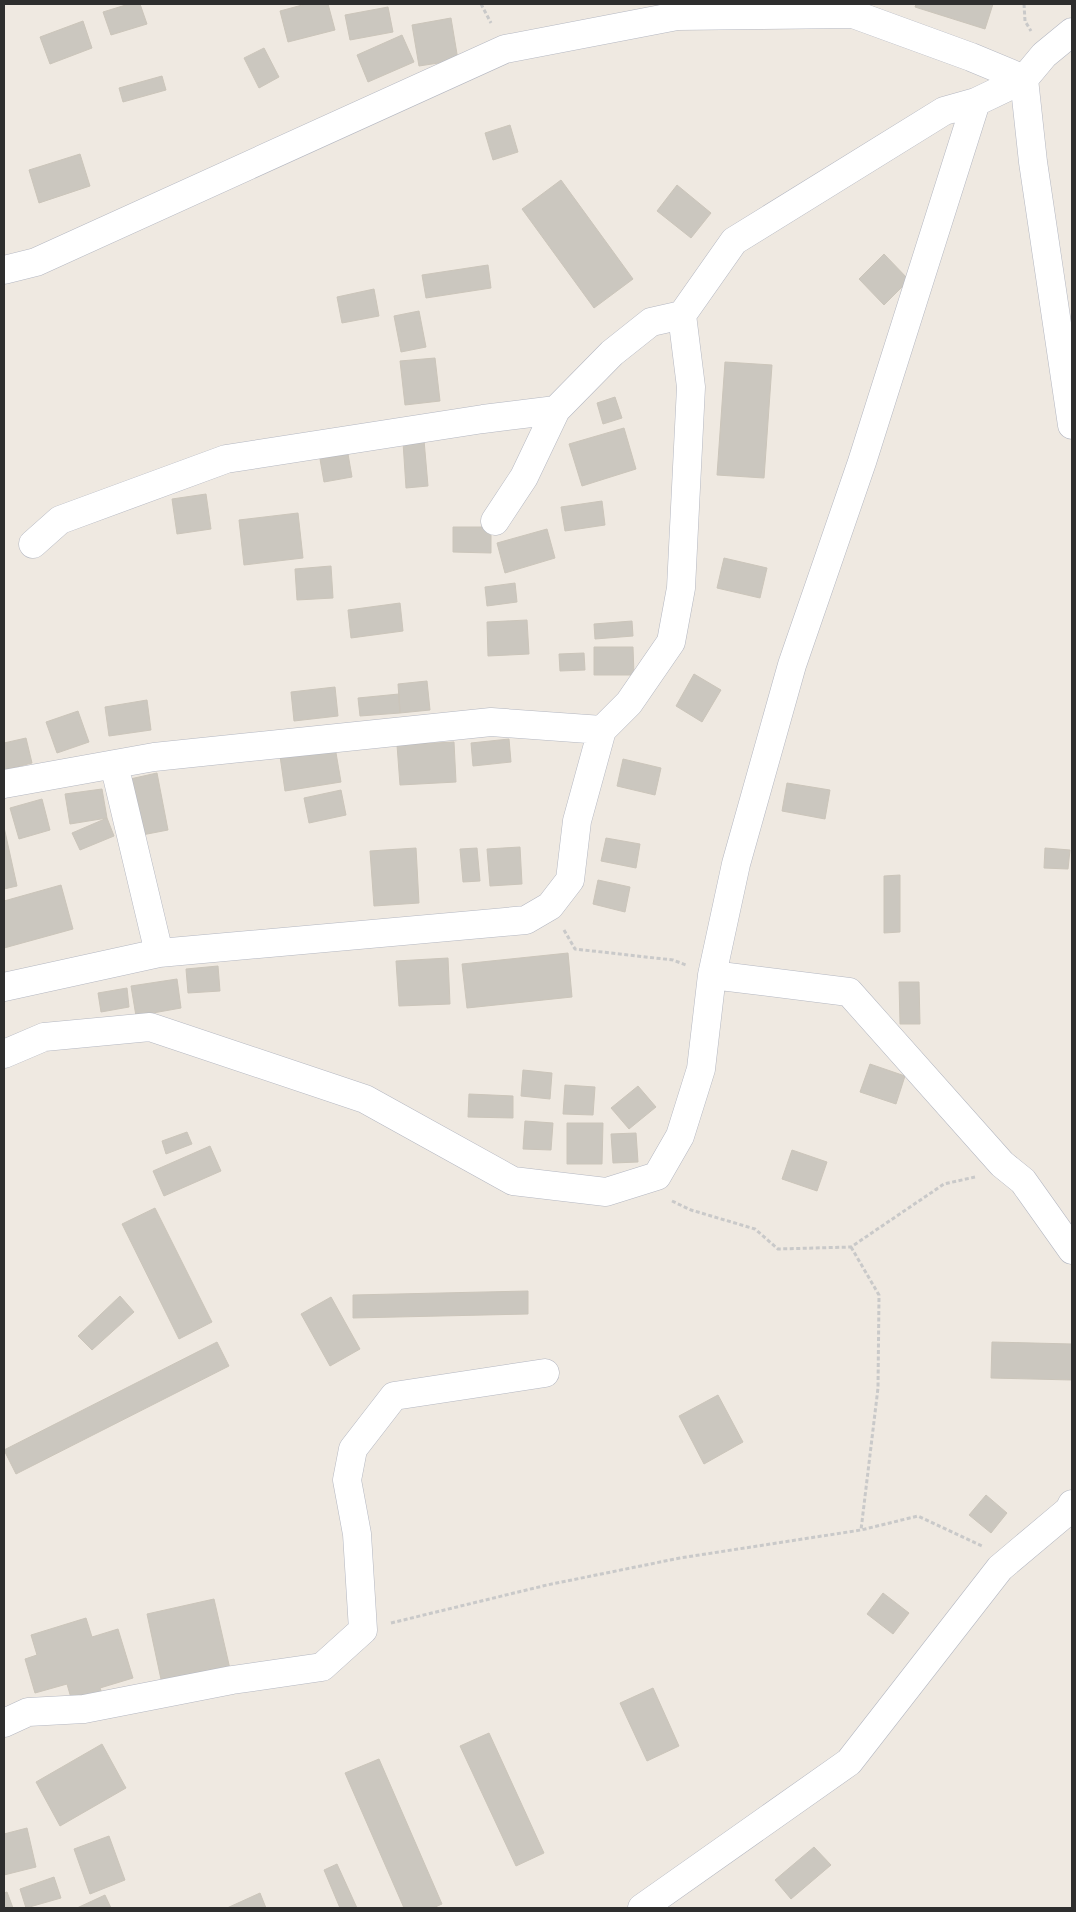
<svg xmlns="http://www.w3.org/2000/svg" width="1076" height="1912" font-family="'Source Sans 3',sans-serif">
	<style>
		.building { fill: #cbc7bf; stroke: #cbc5ba }
		.lines { fill: none; stroke-linecap: round; stroke-linejoin: round }
		.minor-casing { stroke: #b4b7c1; stroke-width: 29 }
		.secondary-casing { stroke: #b4b7c1; stroke-width: 29 }
		.path { stroke: #c9c9c9; stroke-width: 3; stroke-dasharray: 4 2.5; stroke-linecap: butt }
		.minor { stroke: #fff; stroke-width: 28 }
		.secondary { stroke: #fff; stroke-width: 28 }
	</style>
	<rect width="100%" height="100%" fill="#efe9e1"/>
	<path class="building" d="M129,4H140L147,24L111,35L103,12Z
		M306,4H328L335,30L288,42L280,11Z
		M916,4H993L985,29L915,7Z
		M388,7L393,32L350,40L345,15Z
		M451,18L458,60L419,66L412,25Z
		M83,21L92,48L50,64L40,37Z
		M402,35L414,62L368,82L357,55Z
		M264,48L279,77L259,88L244,58Z
		M162,76L166,90L123,102L119,88Z
		M510,125L518,152L493,160L485,133Z
		M80,154L90,186L39,203L29,170Z
		M561,180L633,279L594,308L522,209Z
		M677,185L711,213L691,238L657,211Z
		M884,254L909,280L884,305L859,279Z
		M488,265L491,288L426,298L422,275Z
		M374,289L379,316L342,323L337,297Z
		M419,311L426,347L401,352L394,316Z
		M435,358L440,401L405,405L400,361Z
		M725,362L772,365L764,478L717,475Z
		M615,397L622,418L603,424L597,403Z
		M624,428L636,469L582,486L569,444Z
		M424,440L428,486L406,488L403,442Z
		M348,454L352,477L324,482L320,459Z
		M206,494L211,529L177,534L172,499Z
		M602,501L605,525L565,531L561,507Z
		M298,513L303,558L244,565L239,520Z
		M453,527H491V553L453,552Z
		M547,529L555,558L505,573L497,543Z
		M724,558L767,568L760,598L717,588Z
		M331,566L333,598L297,600L295,569Z
		M515,583L517,602L487,606L485,587Z
		M400,603L403,631L351,638L348,610Z
		M527,620L529,654L488,656L487,622Z
		M632,621L633,636L595,639L594,624Z
		M594,647H633L634,675H594Z
		M584,653L585,670L560,671L559,654Z
		M694,674L721,690L702,722L676,706Z
		M427,681L430,710L400,713L398,684Z
		M335,687L338,716L294,721L291,692Z
		M399,694L400,713L360,716L358,698Z
		M147,700L151,730L109,736L105,707Z
		M78,711L89,742L57,753L46,722Z
		M26,738L32,763L4,770V743Z
		M509,739L511,762L473,766L471,743Z
		M454,742L456,782L400,785L397,745Z
		M335,747L341,782L285,791L280,756Z
		M623,759L661,768L655,795L617,786Z
		M157,773L168,830L142,835L130,779Z
		M787,783L830,790L825,819L782,811Z
		M102,789L107,818L70,824L65,794Z
		M341,790L346,815L309,823L304,798Z
		M42,799L50,830L19,839L10,808Z
		M107,818L114,836L80,850L72,833Z
		M4,827L17,886L4,889Z
		M606,838L640,844L636,868L601,861Z
		M520,847L522,884L490,886L487,849Z
		M416,848L419,903L374,906L370,851Z
		M477,848L480,881L463,882L460,849Z
		M1045,848L1070,850L1068,869L1044,868Z
		M900,875V932L884,933V876Z
		M598,880L630,887L625,912L593,904Z
		M61,885L73,929L4,948V901Z
		M568,953L572,997L467,1008L462,964Z
		M448,958L450,1004L399,1006L396,961Z
		M218,966L220,991L188,993L186,969Z
		M177,979L181,1008L136,1016L131,986Z
		M899,982H919L920,1024H900Z
		M127,988L129,1007L101,1012L98,993Z
		M870,1064L905,1076L896,1104L860,1092Z
		M523,1070L552,1073L550,1099L521,1096Z
		M565,1085L595,1087L593,1115L563,1114Z
		M638,1086L656,1107L629,1129L611,1108Z
		M469,1094L513,1096V1118L468,1117Z
		M525,1121L553,1123L551,1150L523,1149Z
		M567,1123H603L602,1164H567Z
		M187,1132L192,1144L166,1154L162,1141Z
		M636,1133L638,1162L613,1163L611,1134Z
		M210,1146L221,1171L164,1196L153,1171Z
		M792,1150L827,1162L817,1191L782,1179Z
		M155,1208L212,1322L179,1339L122,1224Z
		M528,1291V1314L353,1318V1295Z
		M120,1296L134,1312L92,1350L78,1336Z
		M331,1297L360,1349L330,1366L301,1314Z
		M217,1342L229,1366L16,1474L4,1450Z
		M992,1342L1072,1344V1380L991,1378Z
		M718,1395L743,1442L704,1464L679,1416Z
		M986,1495L1007,1513L991,1533L969,1515Z
		M883,1593L909,1613L893,1634L867,1614Z
		M214,1599L230,1669L162,1684L147,1614Z
		M86,1618L92,1637L118,1629L133,1678L100,1688L103,1696L73,1705L67,1684L35,1693L25,1659L37,1655L31,1635Z
		M653,1688L679,1746L647,1761L620,1703Z
		M489,1733L544,1853L516,1866L460,1746Z
		M102,1744L126,1788L60,1826L36,1782Z
		M379,1759L442,1904L433,1908H404L345,1773Z
		M27,1828L36,1867L4,1875V1834Z
		M109,1836L125,1880L90,1894L74,1849Z
		M814,1847L831,1865L791,1899L775,1880Z
		M337,1864L357,1908H340L324,1870Z
		M54,1877L61,1898L26,1908L20,1889Z
		M7,1892L13,1908H4V1893Z
		M260,1893L266,1908H227Z
		M105,1895L111,1908H77Z"/>
	<g class="lines">
		<defs>
			<path id="minor" d="M4,270L36,262L505,49L677,16L853,14L971,57L1024,79
				M495,521L524,477L556,410L612,353L651,322L682,315
				M33,544L60,520L226,459L483,419L556,410
				M114,764L159,953
				M4,784L154,757L491,722L602,730
				M712,975L849,992L1002,1164L1023,1181L1072,1250
				M4,987L159,953L526,920L550,906L570,880L577,821L602,730L629,703L671,642L681,588L691,387L682,315L734,241L944,111L976,102L1024,79
				M4,1054L44,1037L150,1027L365,1099L513,1181L606,1192L657,1176L680,1136L701,1069L712,975L736,864L792,665L862,462L976,102
				M4,1723L28,1712L84,1709L232,1680L322,1667L363,1630L357,1534L347,1480L353,1449L394,1396L545,1373"/>
			<path id="secondary" d="M1072,32L1044,55L1024,79L1033,162L1072,425
				M642,1908L849,1762L1000,1568L1069,1510L1072,1504"/>
		</defs>
		<use href="#minor" class="minor-casing"/>
		<use href="#secondary" class="secondary-casing"/>
		<path class="path" d="M481,4L491,23
			M1024,4L1025,21L1031,31
			M564,930L575,949L673,960L686,965
			M672,1201L691,1210L755,1229L778,1249L851,1247L944,1184L975,1177
			M851,1247L879,1295L878,1388L861,1530
			M391,1623L547,1585L680,1558L861,1530L918,1516L982,1546"/>
		<use href="#minor" class="minor"/>
		<use href="#secondary" class="secondary"/>
	</g>
	<rect width="1076" height="1912" fill="none" stroke="#2e2e2e" stroke-width="10"/>
</svg>
